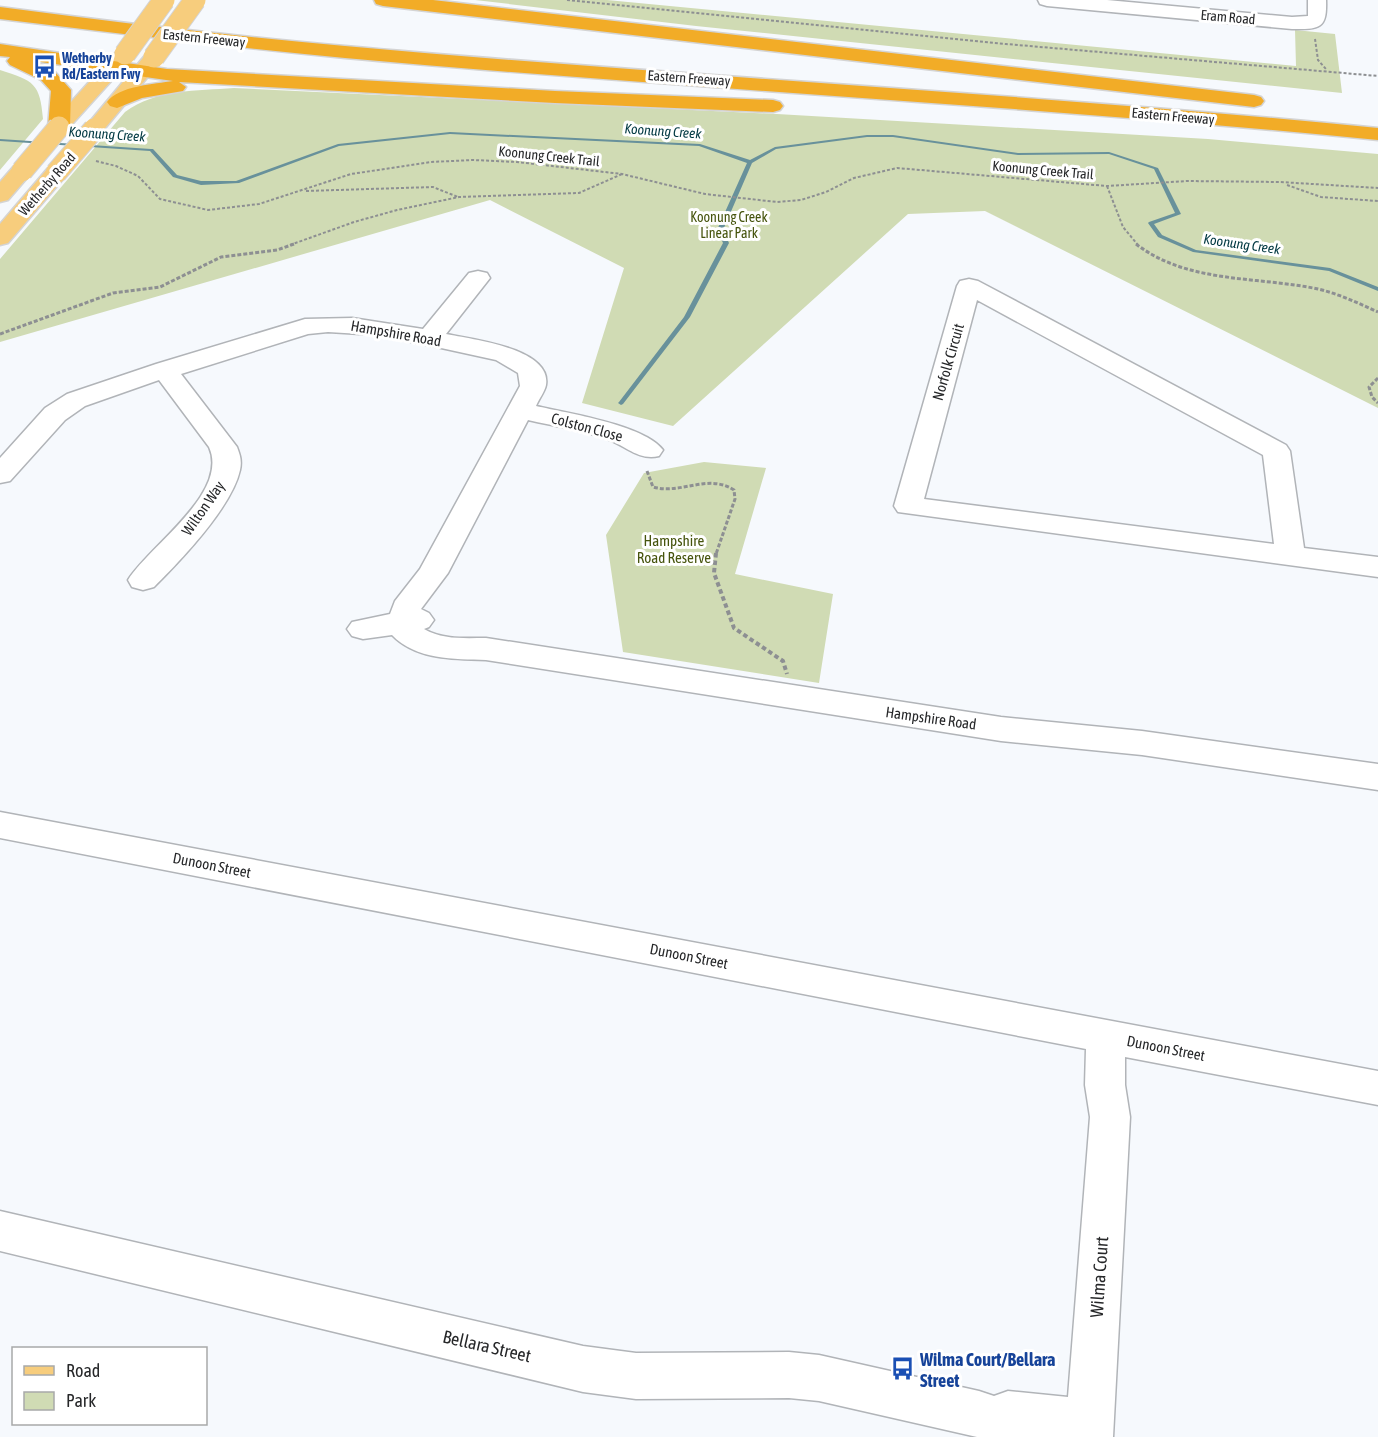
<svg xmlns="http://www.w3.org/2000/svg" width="1378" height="1437" font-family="'Asap Condensed',sans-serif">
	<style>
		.green { fill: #d0dbb4 }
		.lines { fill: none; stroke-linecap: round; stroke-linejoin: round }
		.stream { fill: #68919b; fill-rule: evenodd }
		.minor-casing { stroke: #b1b4b8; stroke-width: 3 }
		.major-casing { stroke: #d4d4d4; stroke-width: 3 }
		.highway-casing { stroke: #d4d4d4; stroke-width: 3 }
		.path-far2 { stroke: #8d8f92; stroke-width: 2; stroke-dasharray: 3 2; stroke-linecap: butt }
		.path-far1 { stroke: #8d8f92; stroke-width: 3; stroke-dasharray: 4 2; stroke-linecap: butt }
		.path { stroke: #8d8f92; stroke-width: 4; stroke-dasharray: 4.5 3; stroke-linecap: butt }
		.minor { fill: #fff; fill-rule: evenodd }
		.major { fill: #f7cd7d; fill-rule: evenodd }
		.highway { fill: #f2ac27; fill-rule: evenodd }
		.major-bridge-casing { stroke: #d4d4d4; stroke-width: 23; stroke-linecap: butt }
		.major-bridge { stroke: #f7cd7d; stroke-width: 21 }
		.labels { text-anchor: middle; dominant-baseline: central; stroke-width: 6; stroke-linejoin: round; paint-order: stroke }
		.far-street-label { font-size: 14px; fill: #262729; stroke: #fff }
		.far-transit-label { font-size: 14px; font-weight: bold; fill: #164399; stroke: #fff; text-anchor: start }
		.far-water-label { font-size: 14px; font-style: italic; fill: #003842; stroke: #fff }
		.far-park-label { font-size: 14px; fill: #46540d; stroke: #fff }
		.street-label { font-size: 15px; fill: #262729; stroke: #fff }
		.park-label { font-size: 15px; fill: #46540d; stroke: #fff }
		.near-street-label { font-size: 18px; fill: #262729; stroke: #fff }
		.near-transit-label { font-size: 18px; font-weight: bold; fill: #164399; stroke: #fff; text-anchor: start }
	</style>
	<rect width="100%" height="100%" fill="#f6f9fd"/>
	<path class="green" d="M475,0H607L1296,66L1295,30L1335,34L1342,93L696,26Z
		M0,70C34,81 40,83 43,119L0,170Z
		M234,88L777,114L1208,139L1378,154V408L985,211L908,214L673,426L582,403L624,268L490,200L0,342V259L125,112C156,89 197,91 234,88Z
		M704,462L766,468L735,574L833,594L819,683L623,652L606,535L644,473Z"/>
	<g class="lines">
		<path class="stream" d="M450,132L700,144L750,160L775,147L867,135H893L1018,153L1109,152L1158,168L1181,214L1154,224L1162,235L1196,250L1330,268L1378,287V291L1329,271L1193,252L1158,237L1148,223L1149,222L1175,213L1154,169L1109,154L1018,155L893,137H867L776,149L752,163L723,230L729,243L690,317L623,404L621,405L618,403L619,402L684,317L723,243L717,230L747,163L699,146L450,134L339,146L239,183L201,185L173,177L150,151L0,141V139L151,149H153L177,175L201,181H236L338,144Z"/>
		<defs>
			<path id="minor" d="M1038,0H1107L1292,17L1308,16V0H1326C1327,29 1320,29 1292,29L1047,6L1040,4Z
				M478,271L487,273L490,278L446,334C470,339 552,348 546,385C545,391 539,399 536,406C567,413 645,425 663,450L659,456C638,461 625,445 607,439C582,430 554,426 528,420L448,573L421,609L429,613L434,620L429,627L424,629C443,640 465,638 486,638L1001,717L1142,731L1378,764V790L1142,755L1001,741L486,660C454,659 416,660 392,635L363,639L352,636L347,629L352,622L390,614L395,601L420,569L520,386L518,373L496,360L432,346L377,335L328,332L308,334L181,374L237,447C240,455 242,461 240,470C232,507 181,560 154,587L143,590L132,587L128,580C149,546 230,493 209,447L159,380L85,406L65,420L10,481L0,483V458L45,408L67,394L156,364L305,319L352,318L423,329L469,273Z
				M969,279L978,281L1286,445L1290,451L1304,548L1378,557V577L898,512L894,506L957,286L960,281ZM977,300L1263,455L1274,544L924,499Z
				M0,812L1378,1071V1105L1125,1057V1085L1130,1117L1113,1437H977L819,1401L789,1398L636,1399L583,1392L0,1251V1211L583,1346L636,1353L789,1352L819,1355L979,1391L994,1396L1008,1391L1068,1397L1090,1117L1085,1085L1086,1049L0,838Z"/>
			<path id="major" d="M125,48L132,50L135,54L132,58L66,131L59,133L52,131L48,127L52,123L118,50Z
				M154,51L161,53L164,57L161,61L101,133L94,135L87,133L83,129L87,125L147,53Z
				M22,164L30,166L33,171L8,200L0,202V182L14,166Z
				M56,166L64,168L67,173L64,178L8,243L0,245V224L48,168Z"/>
			<path id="highway" d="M374,0H433L1254,95L1261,97L1264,101L1261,105L1254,107L383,6L376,4Z
				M0,7C115,22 230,36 345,46C689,77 1034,94 1378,128V140C1034,106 689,89 345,58C230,47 115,33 0,19Z
				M0,44L167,69L555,91L773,100L780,102L783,106L780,110L773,112L555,103L179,82L186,87L183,91L142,98L117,108L110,106L107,102C118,86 155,84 173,81L34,61L55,72L71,90L70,127L66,131L59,133L52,131L48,127L51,91L41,80L10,65L7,61L10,57L0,56Z"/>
		</defs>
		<use href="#minor" class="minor-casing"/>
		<use href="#major" class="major-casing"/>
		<use href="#highway" class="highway-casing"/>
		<path class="path-far2" d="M567,0L1006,44L1378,76
			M1315,39L1318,60L1326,69
			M96,161L116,166L138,176L160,199L208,210L259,204L351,174L431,162L473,160L517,162L622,174L705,194L777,202L801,200L826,192L854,178L897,168L1107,186L1187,181L1280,182L1378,188
			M1287,185L1321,197L1378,201
			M1107,186L1123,227L1138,245
			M306,191L433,187L458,197
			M290,245L354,222L397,210L459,197L579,193L622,174"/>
		<path class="path-far1" d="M1136,244C1188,284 1257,276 1318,289C1339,294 1358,303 1378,312
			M0,334L113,293L160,287L221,257L277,250L294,244
			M1378,378L1369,387L1372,397L1378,403
			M647,471L653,487C681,495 708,473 734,490L735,499L716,554"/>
		<path class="path" d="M716,553L714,573L734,628L783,661L787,674"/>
		<use href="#minor" class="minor"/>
		<use href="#major" class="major"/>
		<use href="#highway" class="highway"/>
		<defs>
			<path id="major-bridge" d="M125,54L164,0
				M154,57L195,0
				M22,171L59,127
				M56,173L94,129"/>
		</defs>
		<use href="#major-bridge" class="major-bridge-casing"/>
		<use href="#major-bridge" class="major-bridge"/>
	</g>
	<defs>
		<symbol id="bus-bare" viewBox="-9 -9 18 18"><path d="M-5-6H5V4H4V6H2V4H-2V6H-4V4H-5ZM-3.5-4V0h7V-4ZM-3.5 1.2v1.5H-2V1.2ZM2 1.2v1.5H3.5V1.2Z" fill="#1a4fb4" stroke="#fff" stroke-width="2.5" paint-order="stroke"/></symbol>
	</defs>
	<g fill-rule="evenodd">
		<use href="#bus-bare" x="28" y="50" width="33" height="33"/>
		<use href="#bus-bare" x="886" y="1352" width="33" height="33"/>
	</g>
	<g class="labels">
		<g class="far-street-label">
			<text transform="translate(1228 17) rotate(5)">Eram Road</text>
			<text transform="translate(204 38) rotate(6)">Eastern Freeway</text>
			<text transform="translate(689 78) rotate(4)">Eastern Freeway</text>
			<text transform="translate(1173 116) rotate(5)">Eastern Freeway</text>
			<text transform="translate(549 156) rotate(6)">Koonung Creek Trail</text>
			<text transform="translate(1043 170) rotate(5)">Koonung Creek Trail</text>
			<text transform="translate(47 184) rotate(-49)">Wetherby Road</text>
		</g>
		<g class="far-transit-label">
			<text x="62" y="58">Wetherby<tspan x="62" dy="16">Rd/Eastern Fwy</tspan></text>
		</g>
		<g class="far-water-label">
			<text transform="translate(663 131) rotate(4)">Koonung Creek</text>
			<text transform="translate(107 134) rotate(4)">Koonung Creek</text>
			<text transform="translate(1242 244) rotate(8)">Koonung Creek</text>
		</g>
		<g class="far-park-label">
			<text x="729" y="217">Koonung Creek<tspan x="729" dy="16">Linear Park</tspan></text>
		</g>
		<g class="street-label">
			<text transform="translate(396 333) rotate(10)">Hampshire Road</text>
			<text transform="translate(948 362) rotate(-74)">Norfolk Circuit</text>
			<text transform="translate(587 427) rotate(15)">Colston Close</text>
			<text transform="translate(203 508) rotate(-55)">Wilton Way</text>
			<text transform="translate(931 718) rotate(8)">Hampshire Road</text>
			<text transform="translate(212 865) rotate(11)">Dunoon Street</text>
			<text transform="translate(689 956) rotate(11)">Dunoon Street</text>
			<text transform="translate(1166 1048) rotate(11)">Dunoon Street</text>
		</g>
		<g class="park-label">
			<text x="674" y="540">Hampshire<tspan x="674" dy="17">Road Reserve</tspan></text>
		</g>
		<g class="near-street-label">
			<text transform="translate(1099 1277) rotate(-86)">Wilma Court</text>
			<text transform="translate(487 1346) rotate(13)">Bellara Street</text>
		</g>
		<g class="near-transit-label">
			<text x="920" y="1359">Wilma Court/Bellara<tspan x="920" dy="21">Street</tspan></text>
		</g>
	</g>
	<rect x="12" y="1347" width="195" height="78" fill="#ffffff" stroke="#a8a9a9" stroke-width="1.5"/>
	<rect x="24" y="1366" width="30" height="9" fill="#f7cd7d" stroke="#a8a9a9" stroke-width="1.5"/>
	<text x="66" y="1377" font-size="18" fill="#262729">Road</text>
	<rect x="24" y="1392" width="30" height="18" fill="#d0dbb4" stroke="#a8a9a9" stroke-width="1.5"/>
	<text x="66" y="1407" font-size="18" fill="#262729">Park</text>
</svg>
